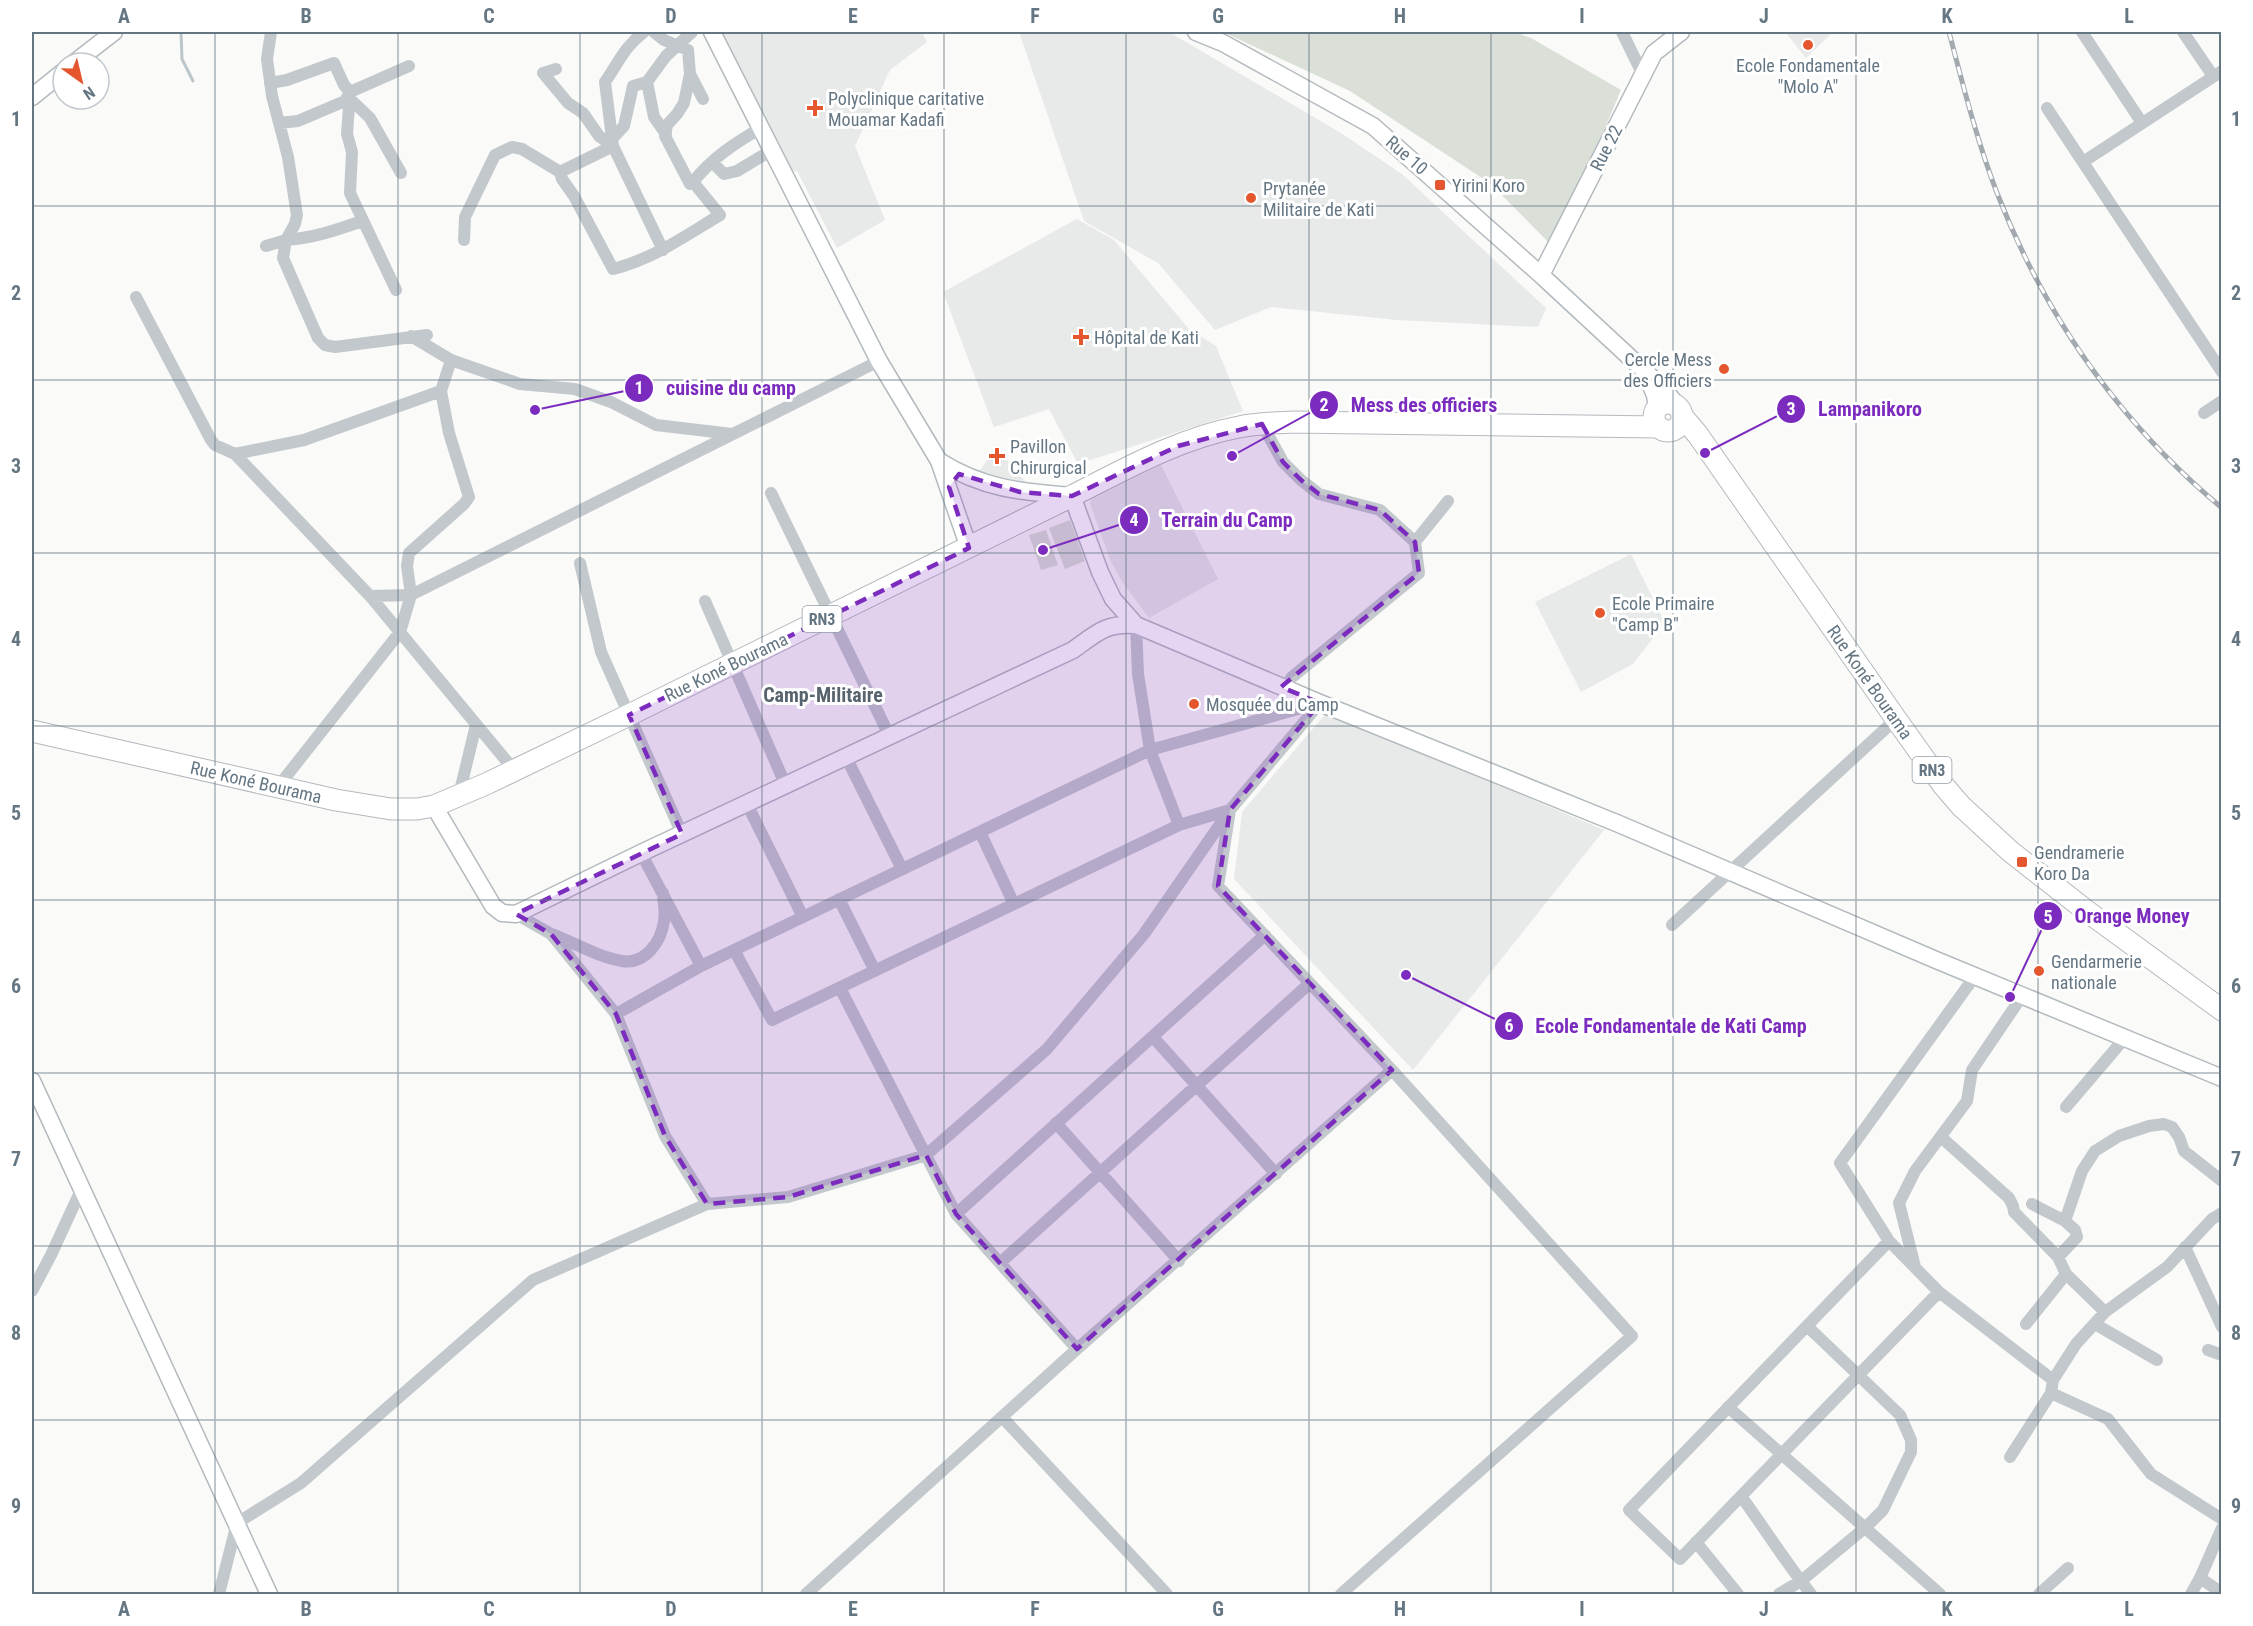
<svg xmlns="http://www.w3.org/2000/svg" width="2253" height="1626" font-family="'Roboto Condensed',sans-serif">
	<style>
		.built { fill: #e8e9e9 }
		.green { fill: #dadfd7 }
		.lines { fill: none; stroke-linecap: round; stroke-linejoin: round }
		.stream { stroke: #bbc7cb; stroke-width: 3 }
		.secondary-casing { stroke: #b3babf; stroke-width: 19 }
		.highway-casing { stroke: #b4b9bd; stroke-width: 23 }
		.street { stroke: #c3c8cc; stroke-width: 12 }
		.secondary { stroke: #fff; stroke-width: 16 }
		.highway { stroke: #fff; stroke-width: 21 }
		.rail-casing { stroke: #a2aab0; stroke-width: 5 }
		.rail { stroke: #fff; stroke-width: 3; stroke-dasharray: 9; stroke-linecap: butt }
		.marked { fill: #7b2cbf; fill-opacity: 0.2; stroke: #7b2cbf; stroke-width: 4.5; stroke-dasharray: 12 8; stroke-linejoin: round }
		.grid { fill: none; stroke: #657683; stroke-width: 1.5; stroke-opacity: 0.55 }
		.poi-dot { fill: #e4572e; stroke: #fff; stroke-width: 2 }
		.labels { text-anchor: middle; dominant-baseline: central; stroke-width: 6; stroke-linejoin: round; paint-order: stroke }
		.shield { fill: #fff; stroke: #939fa8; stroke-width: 1.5 }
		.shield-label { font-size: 16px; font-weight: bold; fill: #657683 }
		.poi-label { font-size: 18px; fill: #657683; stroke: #fff; text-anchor: start }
		.street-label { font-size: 18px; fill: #657683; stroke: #fff }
		.neighbourhood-label { font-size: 20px; font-weight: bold; fill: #57646e; stroke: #fff }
		.leader { fill: none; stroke: #7b2cbf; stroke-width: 2 }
		.callout-dot { fill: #7b2cbf; stroke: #fff; stroke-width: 2 }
		.mark-label { font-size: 18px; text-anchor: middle; font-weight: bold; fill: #fff }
		.callout-label { font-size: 20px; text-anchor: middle; font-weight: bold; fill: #7b2cbf; stroke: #fff; stroke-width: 6; stroke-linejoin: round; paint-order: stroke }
		.neatline { fill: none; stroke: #657683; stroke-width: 2 }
		.grid-label { font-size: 20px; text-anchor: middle; font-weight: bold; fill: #657683 }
	</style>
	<rect width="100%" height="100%" fill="#fafaf8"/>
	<path class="built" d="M721,32H922L927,42L890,70L855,146L885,220L837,248L797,171L789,173Z
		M1019,32H1169L1341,133L1402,174L1546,308L1538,327L1397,320L1271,307L1215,330L1158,263L1084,221Z
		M1785,32H1833L1806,58Z
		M1077,219L1114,240L1188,328L1216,346L1243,411L1078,464L1049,409L994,427L943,292Z
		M997,445L1012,467L1025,481L987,477L979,472Z
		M1161,465L1218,579L1149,618L1123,583L1111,562L1090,503L1092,497Z
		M1631,554L1665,623L1633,664L1581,692L1535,602Z
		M1327,712L1604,830L1413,1070L1234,879L1242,812Z"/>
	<path class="green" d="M1223,32H1515L1531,38L1621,90L1554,248L1491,184L1350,91Z
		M1070,520L1085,561L1065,569L1049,528Z
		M1046,530L1058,565L1041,570L1029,535Z"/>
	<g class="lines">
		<path class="stream" d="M181,32L182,59L193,81"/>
		<defs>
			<path id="secondary" d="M712,32L879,361L939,461L969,548
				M1196,32L1223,43L1373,126L1541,275L1665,390L1678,407
				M74,63L114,32
				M32,97L63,72
				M1541,275L1654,53L1681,32
				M1648,379L1655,395L1657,409
				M939,461C983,489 1022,492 1072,496L1100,572L1113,599L1136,625
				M434,806L493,906L502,913L516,914L641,853L1073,650C1097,633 1105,623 1136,625L1320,703L1619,824L1936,960L2222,1078
				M32,1081L269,1594"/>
			<path id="highway" d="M1654 417a14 14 0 1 1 28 0a14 14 0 1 1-28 0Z
				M1682,416L1698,435L1896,719L1943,785L1961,806L2011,852L2088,912L2222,1010
				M32,731L336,800L391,809H417L434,806L486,784L629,715L1072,496C1125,469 1180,438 1239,427C1258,423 1276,423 1295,422L1659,427"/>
		</defs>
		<use href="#secondary" class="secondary-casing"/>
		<use href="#highway" class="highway-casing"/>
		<path class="street" d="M271,32L267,59L272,96L288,157L297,215L295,224L286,240
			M644,32C624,47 619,62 605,82L613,146L663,250
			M654,32L664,40L688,50L690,74L703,99
			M1622,32L1643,75
			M2082,32L2142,123
			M2183,32L2213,76
			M556,69L543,73L568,103L583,113L599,136L613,146L560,172
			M690,74L684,103L677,114L667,125L665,136L690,184L693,182
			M270,83L287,80L334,63L344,85L350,92L347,134L352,152L350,193L396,290
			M350,99L370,118L401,173
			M2047,108L2222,372
			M279,123L298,121L345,101L350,92L409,66
			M666,134L654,117L647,82L666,56L692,32
			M612,139L624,126L633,86L647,82
			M712,162L724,174L737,171L772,150
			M2083,162L2222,71
			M286,240C313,238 337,230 362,221
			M464,240L465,217L495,155L512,147L522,149L560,172L562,179L574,196L613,269C653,259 685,236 720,215L693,182C712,158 735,143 761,128
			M266,246L286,240L283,258L318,338L325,345L335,347L427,335
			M136,297L211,440L215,445L235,454L370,596L514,770
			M411,336L451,360L520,384L575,389L611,402L656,425L732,434
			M2204,413L2222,401
			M1262,424L1283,462L1301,480L1319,494L1380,510L1415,542L1419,573L1291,678L1285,689
			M235,454L304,440L441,391
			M771,493L890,737
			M1415,542L1448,501
			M580,563L601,652L682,834
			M370,596L411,595L407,566L409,553L464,504L469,497L449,433L441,391L451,360
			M705,601L786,786
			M1136,625L1138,674L1150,750L1179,825
			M848,761L902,869
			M277,788L400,632L411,595L879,361
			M459,795L476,725
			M747,804L803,917
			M980,832L1014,904
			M641,853L701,966
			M839,899L875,971
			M516,914L551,934L616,1014L665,1136L707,1204L788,1197L926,1155L1047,1049L1144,934L1230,810L1320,703
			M1672,925L1896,719
			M552,934C575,943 598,957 622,961C645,965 661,942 664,921C666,913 663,902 663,893
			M734,950L772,1020L1179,825L1230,810L1218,886L1392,1070L1632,1336L1341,1594
			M1975,976L1840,1163L1889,1241L1939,1292L2053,1380
			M840,988L956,1214L1077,1349
			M616,1014L701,966L1150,750L1320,703
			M1153,1037L1276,1174
			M2066,1107L2124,1039
			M1056,1123L1179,1261
			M1941,1137L2009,1198L2013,1206L2014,1212L2058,1257L2066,1274L2105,1312
			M2032,1204L2065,1221
			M956,1214L1265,935
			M1889,1241L1629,1510L1680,1559L1939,1292
			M2185,1247L2222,1327
			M2058,1257L2077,1237L2075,1230L2065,1221L2082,1171L2095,1151L2119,1136L2149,1126L2164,1124L2172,1127L2179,1137L2184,1151L2222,1181
			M1000,1263L1310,983
			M1915,1267L1899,1203L1915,1171L1967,1101L1972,1070L2022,996
			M32,1291L51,1255L81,1190
			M2026,1324L2066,1274
			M2095,1324L2157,1360
			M2208,1350L2222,1355
			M2051,1393L2108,1419L2151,1474L2222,1519
			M1728,1407L1940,1594
			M1003,1418L1167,1594
			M2010,1457L2051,1393L2053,1380L2076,1344L2105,1312L2167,1267L2212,1219L2222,1213
			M1741,1496C1765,1529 1786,1563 1811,1594
			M1696,1542L1738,1594
			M2200,1578L2222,1593
			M219,1594L237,1523L301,1483L533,1280L707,1204
			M806,1594L1077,1349L1392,1070
			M1779,1594L1801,1581L1866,1527L1883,1510L1911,1452V1440L1900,1415L1807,1326
			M2039,1594L2068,1568
			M2191,1594L2200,1578L2222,1528"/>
		<use href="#secondary" class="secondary"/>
		<use href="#highway" class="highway"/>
		<defs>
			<path id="rail" d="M1949,32C1963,85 1977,141 1997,193C2045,316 2120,423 2222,508"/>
		</defs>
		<use href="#rail" class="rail-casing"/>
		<use href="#rail" class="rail"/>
	</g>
	<path class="marked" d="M1262,424L1283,462L1301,480L1319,494L1380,510L1415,542L1419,573L1281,687L1320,703L1230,810L1218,886L1392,1070L1077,1349L956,1214L926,1155L788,1197L707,1204L665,1136L616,1014L551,934L516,914L682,834L629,715L969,548L949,487L959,474L1020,492L1072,496L1178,446Z"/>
	<path class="grid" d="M215,32V1594M398,32V1594M580,32V1594M762,32V1594M944,32V1594M1126,32V1594M1309,32V1594M1491,32V1594M1673,32V1594M1856,32V1594M2038,32V1594M32,206H2222M32,380H2222M32,553H2222M32,726H2222M32,900H2222M32,1073H2222M32,1246H2222M32,1420H2222"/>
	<g class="poi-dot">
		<circle cx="1808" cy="45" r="6"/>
		<path d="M812 99h6v6h6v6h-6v6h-6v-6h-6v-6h6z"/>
		<rect x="1434" y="179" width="12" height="12" rx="3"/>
		<circle cx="1251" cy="198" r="6"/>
		<path d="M1078 328h6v6h6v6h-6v6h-6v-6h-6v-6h6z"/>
		<circle cx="1724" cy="369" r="6"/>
		<path d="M994 447h6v6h6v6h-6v6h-6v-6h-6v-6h6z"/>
		<circle cx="1600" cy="613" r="6"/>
		<circle cx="1194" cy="704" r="6"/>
		<rect x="2016" y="856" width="12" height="12" rx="3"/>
		<circle cx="2039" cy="971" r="6"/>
	</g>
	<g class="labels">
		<g class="shield">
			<rect x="802.5" y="606" width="39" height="26" rx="4.5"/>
			<rect x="1912.5" y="757" width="39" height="26" rx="4.5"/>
		</g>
		<g class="shield-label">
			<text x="822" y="619">RN3</text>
			<text x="1932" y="770">RN3</text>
		</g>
		<g class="poi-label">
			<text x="1808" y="65" text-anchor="middle">Ecole Fondamentale<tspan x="1808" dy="21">"Molo A"</tspan></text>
			<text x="828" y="98">Polyclinique caritative<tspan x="828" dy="21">Mouamar Kadafi</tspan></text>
			<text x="1452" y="185">Yirini Koro</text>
			<text x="1263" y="188">Prytanée<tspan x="1263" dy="21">Militaire de Kati</tspan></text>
			<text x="1094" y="337">Hôpital de Kati</text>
			<text x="1712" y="359" text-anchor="end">Cercle Mess<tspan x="1712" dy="21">des Officiers</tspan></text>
			<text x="1010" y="446">Pavillon<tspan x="1010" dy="21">Chirurgical</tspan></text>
			<text x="1612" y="603">Ecole Primaire<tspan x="1612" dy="21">"Camp B"</tspan></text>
			<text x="1206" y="704">Mosquée du Camp</text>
			<text x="2034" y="852">Gendramerie<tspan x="2034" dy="21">Koro Da</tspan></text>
			<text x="2051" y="961">Gendarmerie<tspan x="2051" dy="21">nationale</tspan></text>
		</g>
		<g class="street-label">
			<text transform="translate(1606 148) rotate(-63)">Rue 22</text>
			<text transform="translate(1407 155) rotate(41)">Rue 10</text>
			<text transform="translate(726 667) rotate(-26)">Rue Koné Bourama</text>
			<text transform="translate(1870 682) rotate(55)">Rue Koné Bourama</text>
			<text transform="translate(256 782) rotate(13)">Rue Koné Bourama</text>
		</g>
		<g class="neighbourhood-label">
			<text x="823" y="695">Camp-Militaire</text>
		</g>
	</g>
	<path class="leader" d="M535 410L639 388M1232 456L1324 405M1705 453L1791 409M1043 550L1134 520M2010 997L2048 916M1406 975L1509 1026"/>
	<g class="callout-dot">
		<circle cx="535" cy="410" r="6"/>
		<circle cx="1232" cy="456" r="6"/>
		<circle cx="1705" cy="453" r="6"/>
		<circle cx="1043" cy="550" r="6"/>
		<circle cx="2010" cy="997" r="6"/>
		<circle cx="1406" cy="975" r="6"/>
		<circle cx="639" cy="388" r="15"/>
		<circle cx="1324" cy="405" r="15"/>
		<circle cx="1791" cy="409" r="15"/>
		<circle cx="1134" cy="520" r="15"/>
		<circle cx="2048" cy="916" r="15"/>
		<circle cx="1509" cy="1026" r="15"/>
	</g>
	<g class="mark-label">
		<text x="639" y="394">1</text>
		<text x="1324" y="411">2</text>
		<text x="1791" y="415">3</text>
		<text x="1134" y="526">4</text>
		<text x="2048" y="923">5</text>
		<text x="1509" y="1032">6</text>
	</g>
	<g class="callout-label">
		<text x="731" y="395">cuisine du camp</text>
		<text x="1424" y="412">Mess des officiers</text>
		<text x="1870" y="416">Lampanikoro</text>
		<text x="1227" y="527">Terrain du Camp</text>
		<text x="2132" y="923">Orange Money</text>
		<text x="1671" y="1033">Ecole Fondamentale de Kati Camp</text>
	</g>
	<rect width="2253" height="1626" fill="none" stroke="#ffffff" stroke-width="66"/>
	<g transform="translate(81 81) rotate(146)"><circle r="28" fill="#ffffff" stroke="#c1c8cd" stroke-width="1.5"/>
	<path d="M0-4.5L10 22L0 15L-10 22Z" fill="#e4572e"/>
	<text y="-9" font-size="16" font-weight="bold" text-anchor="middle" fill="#657683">N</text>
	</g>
	<rect x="33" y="33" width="2187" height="1560" class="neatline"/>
	<g class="grid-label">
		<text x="124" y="23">A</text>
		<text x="306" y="23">B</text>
		<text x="489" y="23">C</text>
		<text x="671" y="23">D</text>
		<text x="853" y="23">E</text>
		<text x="1035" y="23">F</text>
		<text x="1218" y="23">G</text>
		<text x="1400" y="23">H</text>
		<text x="1582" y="23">I</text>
		<text x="1764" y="23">J</text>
		<text x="1947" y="23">K</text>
		<text x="2129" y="23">L</text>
		<text x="16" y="126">1</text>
		<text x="2236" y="126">1</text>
		<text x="16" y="300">2</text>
		<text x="2236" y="300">2</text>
		<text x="16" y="473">3</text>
		<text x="2236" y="473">3</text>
		<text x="16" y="646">4</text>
		<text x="2236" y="646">4</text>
		<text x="16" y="820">5</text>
		<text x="2236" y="820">5</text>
		<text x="16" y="993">6</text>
		<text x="2236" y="993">6</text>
		<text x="16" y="1166">7</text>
		<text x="2236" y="1166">7</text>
		<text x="16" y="1340">8</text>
		<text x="2236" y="1340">8</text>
		<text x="16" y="1513">9</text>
		<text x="2236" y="1513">9</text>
		<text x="124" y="1616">A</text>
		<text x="306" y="1616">B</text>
		<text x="489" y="1616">C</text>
		<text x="671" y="1616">D</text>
		<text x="853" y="1616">E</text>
		<text x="1035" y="1616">F</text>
		<text x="1218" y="1616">G</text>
		<text x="1400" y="1616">H</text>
		<text x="1582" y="1616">I</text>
		<text x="1764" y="1616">J</text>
		<text x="1947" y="1616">K</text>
		<text x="2129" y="1616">L</text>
	</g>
</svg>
